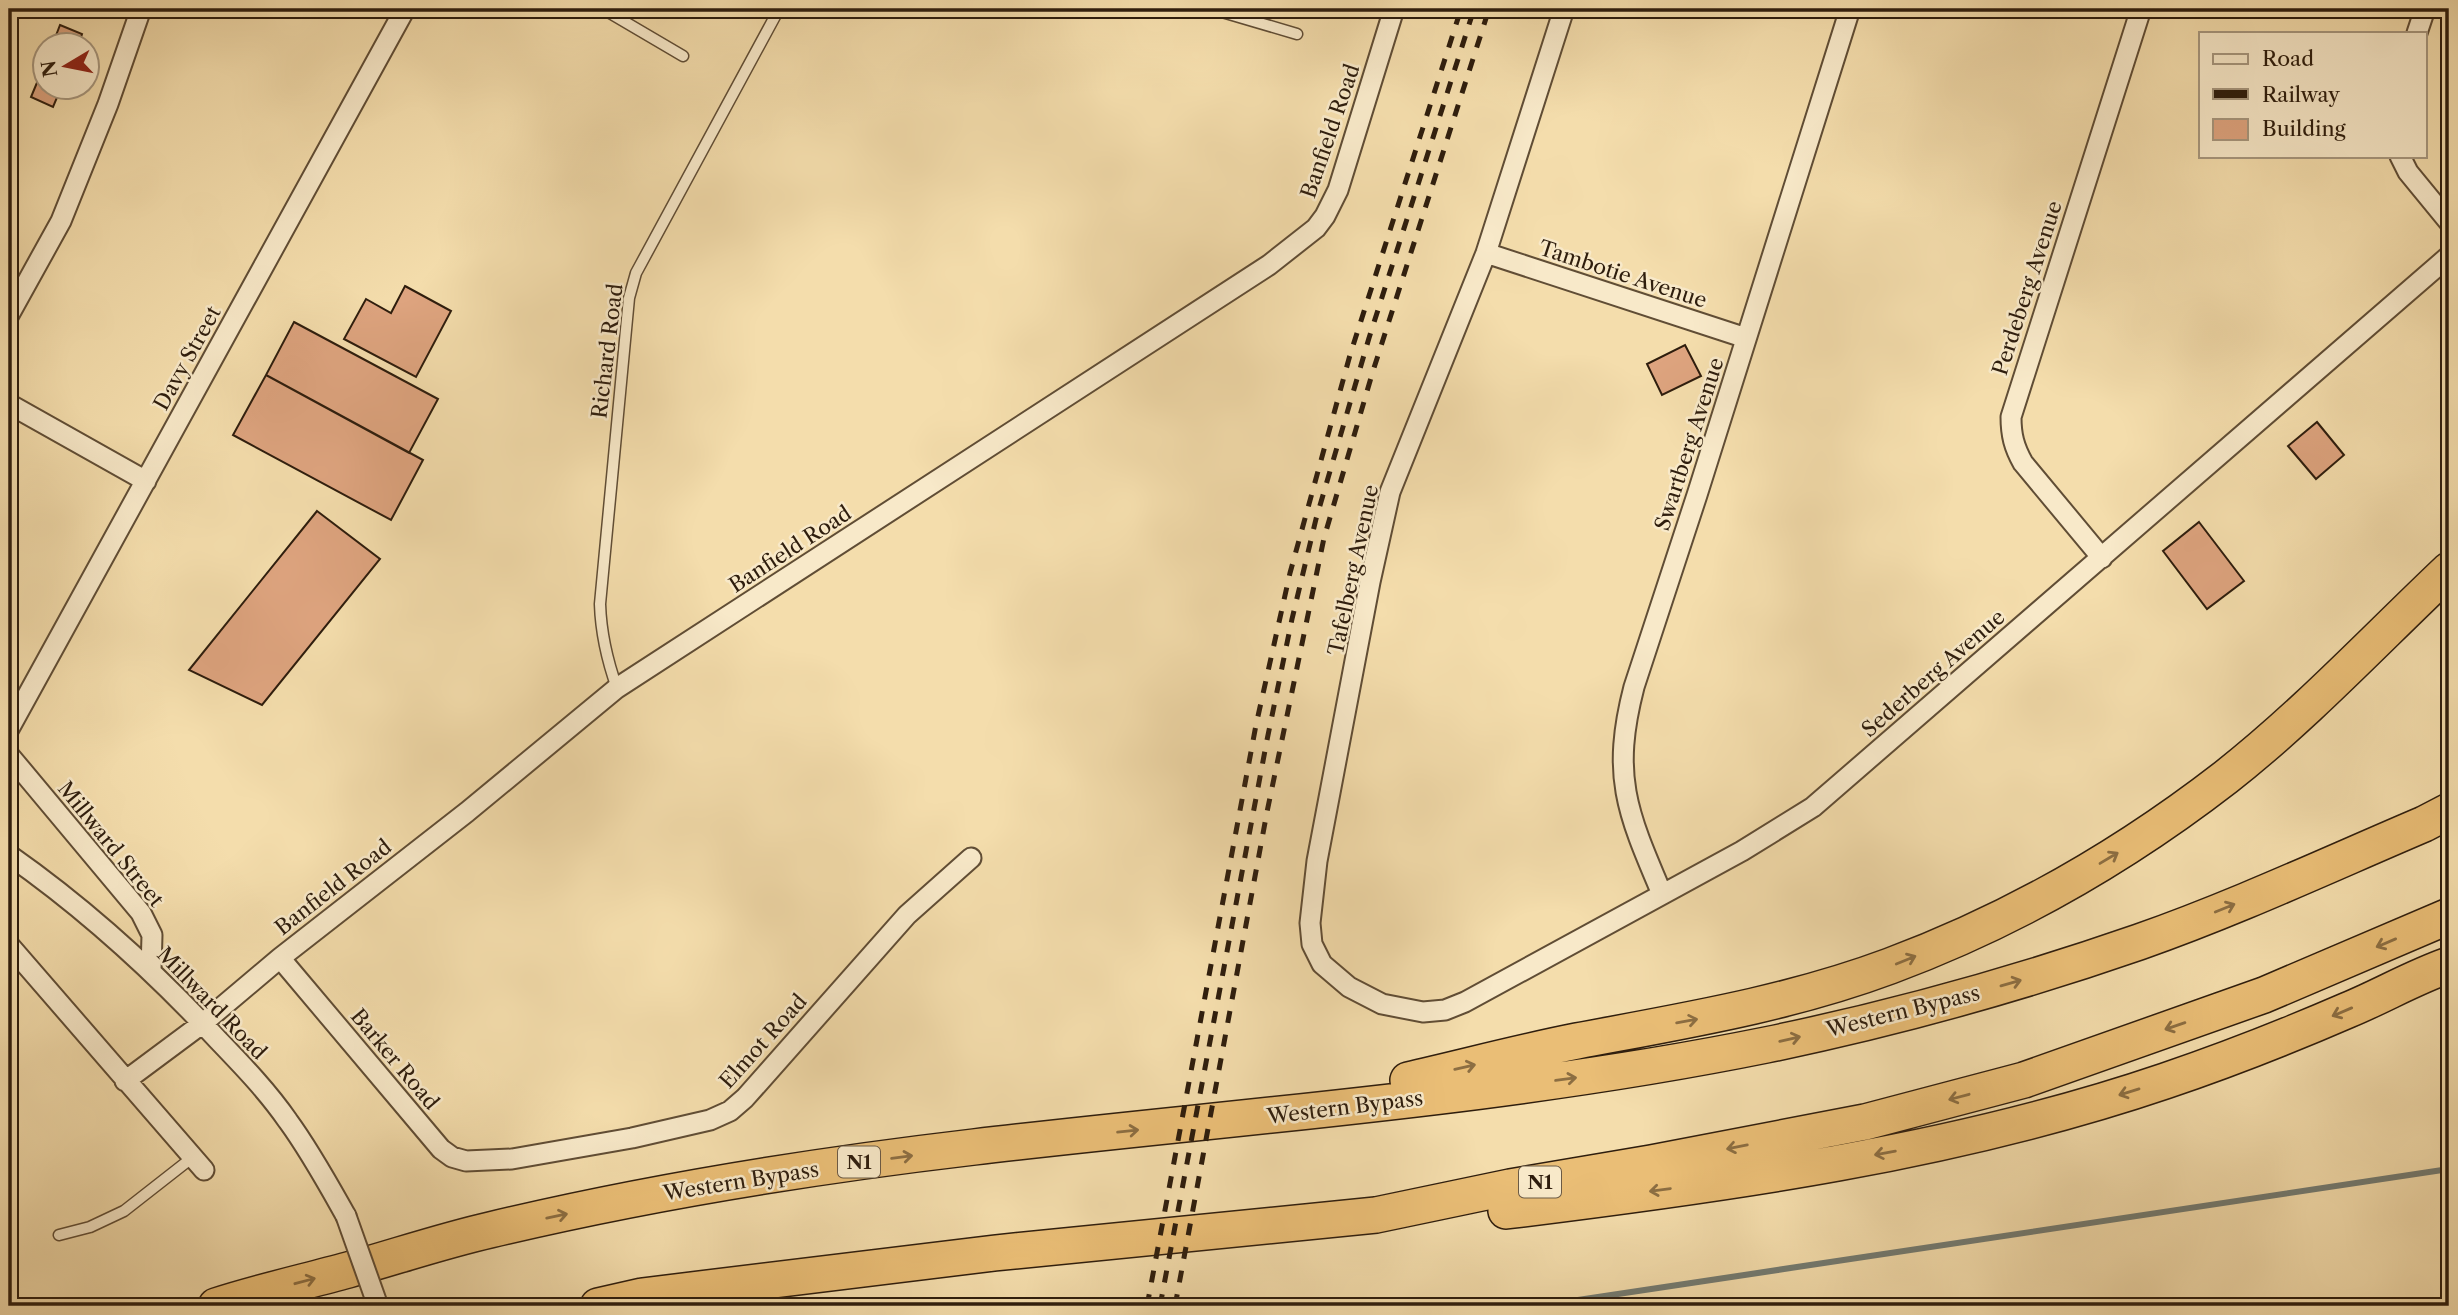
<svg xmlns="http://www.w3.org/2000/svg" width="2458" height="1315" font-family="'Libre Caslon Text',serif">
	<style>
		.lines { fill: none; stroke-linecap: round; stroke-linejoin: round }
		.stream { stroke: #737b72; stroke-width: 6 }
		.building { fill: #dea47f; stroke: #2e1d0d; stroke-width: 2 }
		.lane-casing { stroke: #604d35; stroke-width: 13 }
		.street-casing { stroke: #604d35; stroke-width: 23 }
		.highway-casing { stroke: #2e1d0d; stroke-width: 38 }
		.lane { stroke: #f8e9c9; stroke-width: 10 }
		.street { stroke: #f8e9c9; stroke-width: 19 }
		.highway { stroke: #eabe76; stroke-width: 35 }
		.rail { stroke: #2e1d0d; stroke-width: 5; stroke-dasharray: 12 12; stroke-linecap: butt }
		.street-bridge-casing { stroke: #604d35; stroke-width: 23; stroke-linecap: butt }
		.street-bridge { stroke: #f8e9c9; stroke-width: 19 }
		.oneway { stroke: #8c6e42 }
		.labels { text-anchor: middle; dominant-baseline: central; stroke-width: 5; stroke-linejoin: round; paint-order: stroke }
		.shield { fill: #f8e9c9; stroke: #6b5a45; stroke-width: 2 }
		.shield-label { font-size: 19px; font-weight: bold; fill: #2e1d0d }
		.street-label { font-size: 21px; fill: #2e1d0d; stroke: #f8e9c9 }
	</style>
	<rect width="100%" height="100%" fill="#f4ddac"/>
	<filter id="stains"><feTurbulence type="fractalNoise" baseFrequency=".00286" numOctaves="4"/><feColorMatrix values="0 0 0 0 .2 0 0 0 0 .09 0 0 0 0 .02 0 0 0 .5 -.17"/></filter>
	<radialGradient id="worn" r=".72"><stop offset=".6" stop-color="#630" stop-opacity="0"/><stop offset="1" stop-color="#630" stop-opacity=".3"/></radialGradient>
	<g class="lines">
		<path class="stream" d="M1538,1306L2449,1169"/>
	</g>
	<path class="building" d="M60,25L82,34L78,46H52Z
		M46,61V88H61L53,107L31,97Z
		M405,286L451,311L416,377L344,339L366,299L391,313Z
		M294,322L438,399L409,453L266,375Z
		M1685,345L1701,376L1662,395L1647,364Z
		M266,375L423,460L391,520L233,435Z
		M2317,422L2344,455L2316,479L2288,446Z
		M317,511L380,559L262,705L189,670Z
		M2199,522L2244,581L2207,609L2163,551Z"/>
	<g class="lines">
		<defs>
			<path id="lane" d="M603,9L683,56
				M1212,9L1297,34
				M617,688C607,660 601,635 600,604L629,298L636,273L779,9
				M59,1235L90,1227L124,1211L193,1157"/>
			<path id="street" d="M1564,9L1486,253L1390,492L1370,582L1317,861L1310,923L1312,944L1322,964L1349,987L1382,1004L1423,1012L1445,1010L1465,1002L1742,851L1813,807L2449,256
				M2417,33L2425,9
				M2400,156L2408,172L2449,222
				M1486,253L1746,338
				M9,315L61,221L108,104L141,9
				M9,404L146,481
				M2102,558L2023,463C2014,447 2011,435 2011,417L2141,9
				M9,729L405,9
				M9,755L141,913L152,935L151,970
				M9,855C86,909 155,972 219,1041C243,1066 268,1092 288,1121C310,1151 328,1184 346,1216
				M1662,894C1627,812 1611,776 1634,687L1697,495L1850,9
				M9,945L204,1170
				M280,958L441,1149L452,1157L466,1161L512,1159L632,1138L710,1120L730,1111L745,1098L907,915L971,858
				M125,1081L203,1023L280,958L467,812L617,688L1269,265L1316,228L1325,216L1338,190L1394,9"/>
			<path id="highway" d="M1408,1080C1465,1067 1521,1052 1577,1041C1683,1021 1788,1004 1890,966C2011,921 2124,856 2226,777C2306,714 2376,639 2449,570
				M1506,1211C1727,1184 1953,1153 2165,1081C2227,1060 2288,1036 2348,1010C2382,996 2414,977 2449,965
				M216,1306C259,1292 304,1282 348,1270C395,1257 442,1241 490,1230C649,1192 812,1166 974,1147C1238,1116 1504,1098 1766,1045C1892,1019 2018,984 2139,942C2236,908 2330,864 2424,824L2449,811
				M598,1306L642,1296L995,1253L1376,1215L1510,1187L1651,1163L1865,1122L2024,1080L2264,995L2449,916"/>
		</defs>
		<use href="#lane" class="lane-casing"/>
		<use href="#street" class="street-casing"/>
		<use href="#highway" class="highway-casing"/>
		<use href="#lane" class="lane"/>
		<use href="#street" class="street"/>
		<use href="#highway" class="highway"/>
		<path class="rail" d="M1147,1306L1256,725L1290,573L1350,355L1461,9
			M1160,1306L1267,740L1292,619L1316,519L1369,338L1474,9
			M1175,1306L1267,812L1324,538L1373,371L1489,9"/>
		<defs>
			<path id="street-bridge" d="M346,1216L378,1306"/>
		</defs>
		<use href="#street-bridge" class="street-bridge-casing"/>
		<use href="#street-bridge" class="street-bridge"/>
	</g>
	<defs><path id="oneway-shaft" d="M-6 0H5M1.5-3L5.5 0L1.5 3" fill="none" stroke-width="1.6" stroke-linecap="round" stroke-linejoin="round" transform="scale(1.75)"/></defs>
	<g class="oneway">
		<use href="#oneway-shaft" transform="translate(2109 858) rotate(-31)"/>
		<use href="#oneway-shaft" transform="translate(2225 908) rotate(-22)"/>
		<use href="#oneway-shaft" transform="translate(2386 943) rotate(157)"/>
		<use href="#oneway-shaft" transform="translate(1906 960) rotate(-22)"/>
		<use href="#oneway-shaft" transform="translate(2011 983) rotate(-16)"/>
		<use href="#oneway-shaft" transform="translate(2342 1012) rotate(157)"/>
		<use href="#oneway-shaft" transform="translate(1687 1021) rotate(-10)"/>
		<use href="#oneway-shaft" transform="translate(2175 1026) rotate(161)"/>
		<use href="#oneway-shaft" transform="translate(1790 1039) rotate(-13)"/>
		<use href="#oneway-shaft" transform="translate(1465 1067) rotate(-13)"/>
		<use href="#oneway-shaft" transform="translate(1566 1079) rotate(-8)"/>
		<use href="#oneway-shaft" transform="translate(2129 1092) rotate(163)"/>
		<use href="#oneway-shaft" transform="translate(1959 1097) rotate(165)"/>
		<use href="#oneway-shaft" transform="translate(1128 1131) rotate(-6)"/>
		<use href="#oneway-shaft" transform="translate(1737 1147) rotate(169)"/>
		<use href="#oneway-shaft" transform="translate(1885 1153) rotate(170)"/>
		<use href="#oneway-shaft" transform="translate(902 1157) rotate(-7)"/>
		<use href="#oneway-shaft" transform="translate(1660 1190) rotate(172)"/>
		<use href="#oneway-shaft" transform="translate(557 1216) rotate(-12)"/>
		<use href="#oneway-shaft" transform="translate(305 1281) rotate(-15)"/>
	</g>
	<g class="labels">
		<g class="shield">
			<rect x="838" y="1146.5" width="42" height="31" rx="5"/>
			<rect x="1519" y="1166.5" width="42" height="31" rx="5"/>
		</g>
		<g class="shield-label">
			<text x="859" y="1162">N1</text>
			<text x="1540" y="1182">N1</text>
		</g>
		<g class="street-label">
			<text transform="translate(1330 131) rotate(-71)">Banfield Road</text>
			<text transform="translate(1623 274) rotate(18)">Tambotie Avenue</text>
			<text transform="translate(2027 288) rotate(-72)">Perdeberg Avenue</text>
			<text transform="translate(607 351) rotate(-83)">Richard Road</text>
			<text transform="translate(187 358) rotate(-61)">Davy Street</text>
			<text transform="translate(1689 444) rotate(-72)">Swartberg Avenue</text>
			<text transform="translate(790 549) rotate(-33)">Banfield Road</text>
			<text transform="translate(1353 570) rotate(-78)">Tafelberg Avenue</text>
			<text transform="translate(1933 673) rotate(-41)">Sederberg Avenue</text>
			<text transform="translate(111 844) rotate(51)">Millward Street</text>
			<text transform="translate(333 887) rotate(-38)">Banfield Road</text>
			<text transform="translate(212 1003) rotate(46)">Millward Road</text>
			<text transform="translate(1903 1011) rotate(-14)">Western Bypass</text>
			<text transform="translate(763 1041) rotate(-48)">Elmot Road</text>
			<text transform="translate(395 1059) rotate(50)">Barker Road</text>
			<text transform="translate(1345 1107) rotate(-7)">Western Bypass</text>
			<text transform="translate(741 1181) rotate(-9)">Western Bypass</text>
		</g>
	</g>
	<rect width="2458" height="1315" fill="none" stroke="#f4ddac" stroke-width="35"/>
	<rect x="10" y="10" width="2437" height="1294" fill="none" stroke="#2e1d0d" stroke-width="3.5"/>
	<rect x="18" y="18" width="2423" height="1280" fill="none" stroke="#2e1d0d" stroke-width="2"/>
	<rect x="2199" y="32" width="228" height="126" fill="#f8e9c9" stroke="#a7977e" stroke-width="2"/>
	<rect x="2213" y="54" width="35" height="10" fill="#f8e9c9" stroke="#a7977e" stroke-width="2"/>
	<text x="2262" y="66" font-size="21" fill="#2e1d0d">Road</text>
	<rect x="2213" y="89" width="35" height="10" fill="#2e1d0d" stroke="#a7977e" stroke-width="2"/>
	<text x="2262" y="102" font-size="21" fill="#2e1d0d">Railway</text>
	<rect x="2213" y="119" width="35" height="21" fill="#dea47f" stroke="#a7977e" stroke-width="2"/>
	<text x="2262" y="136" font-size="21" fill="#2e1d0d">Building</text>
	<g transform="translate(66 66) rotate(260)"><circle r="33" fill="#f8e9c9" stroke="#a7977e" stroke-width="2"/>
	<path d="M0-5L12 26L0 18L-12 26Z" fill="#8f2418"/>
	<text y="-10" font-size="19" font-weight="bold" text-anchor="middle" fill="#2e1d0d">N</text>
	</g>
	<rect width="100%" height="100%" filter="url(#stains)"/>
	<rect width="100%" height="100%" fill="url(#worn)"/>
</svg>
